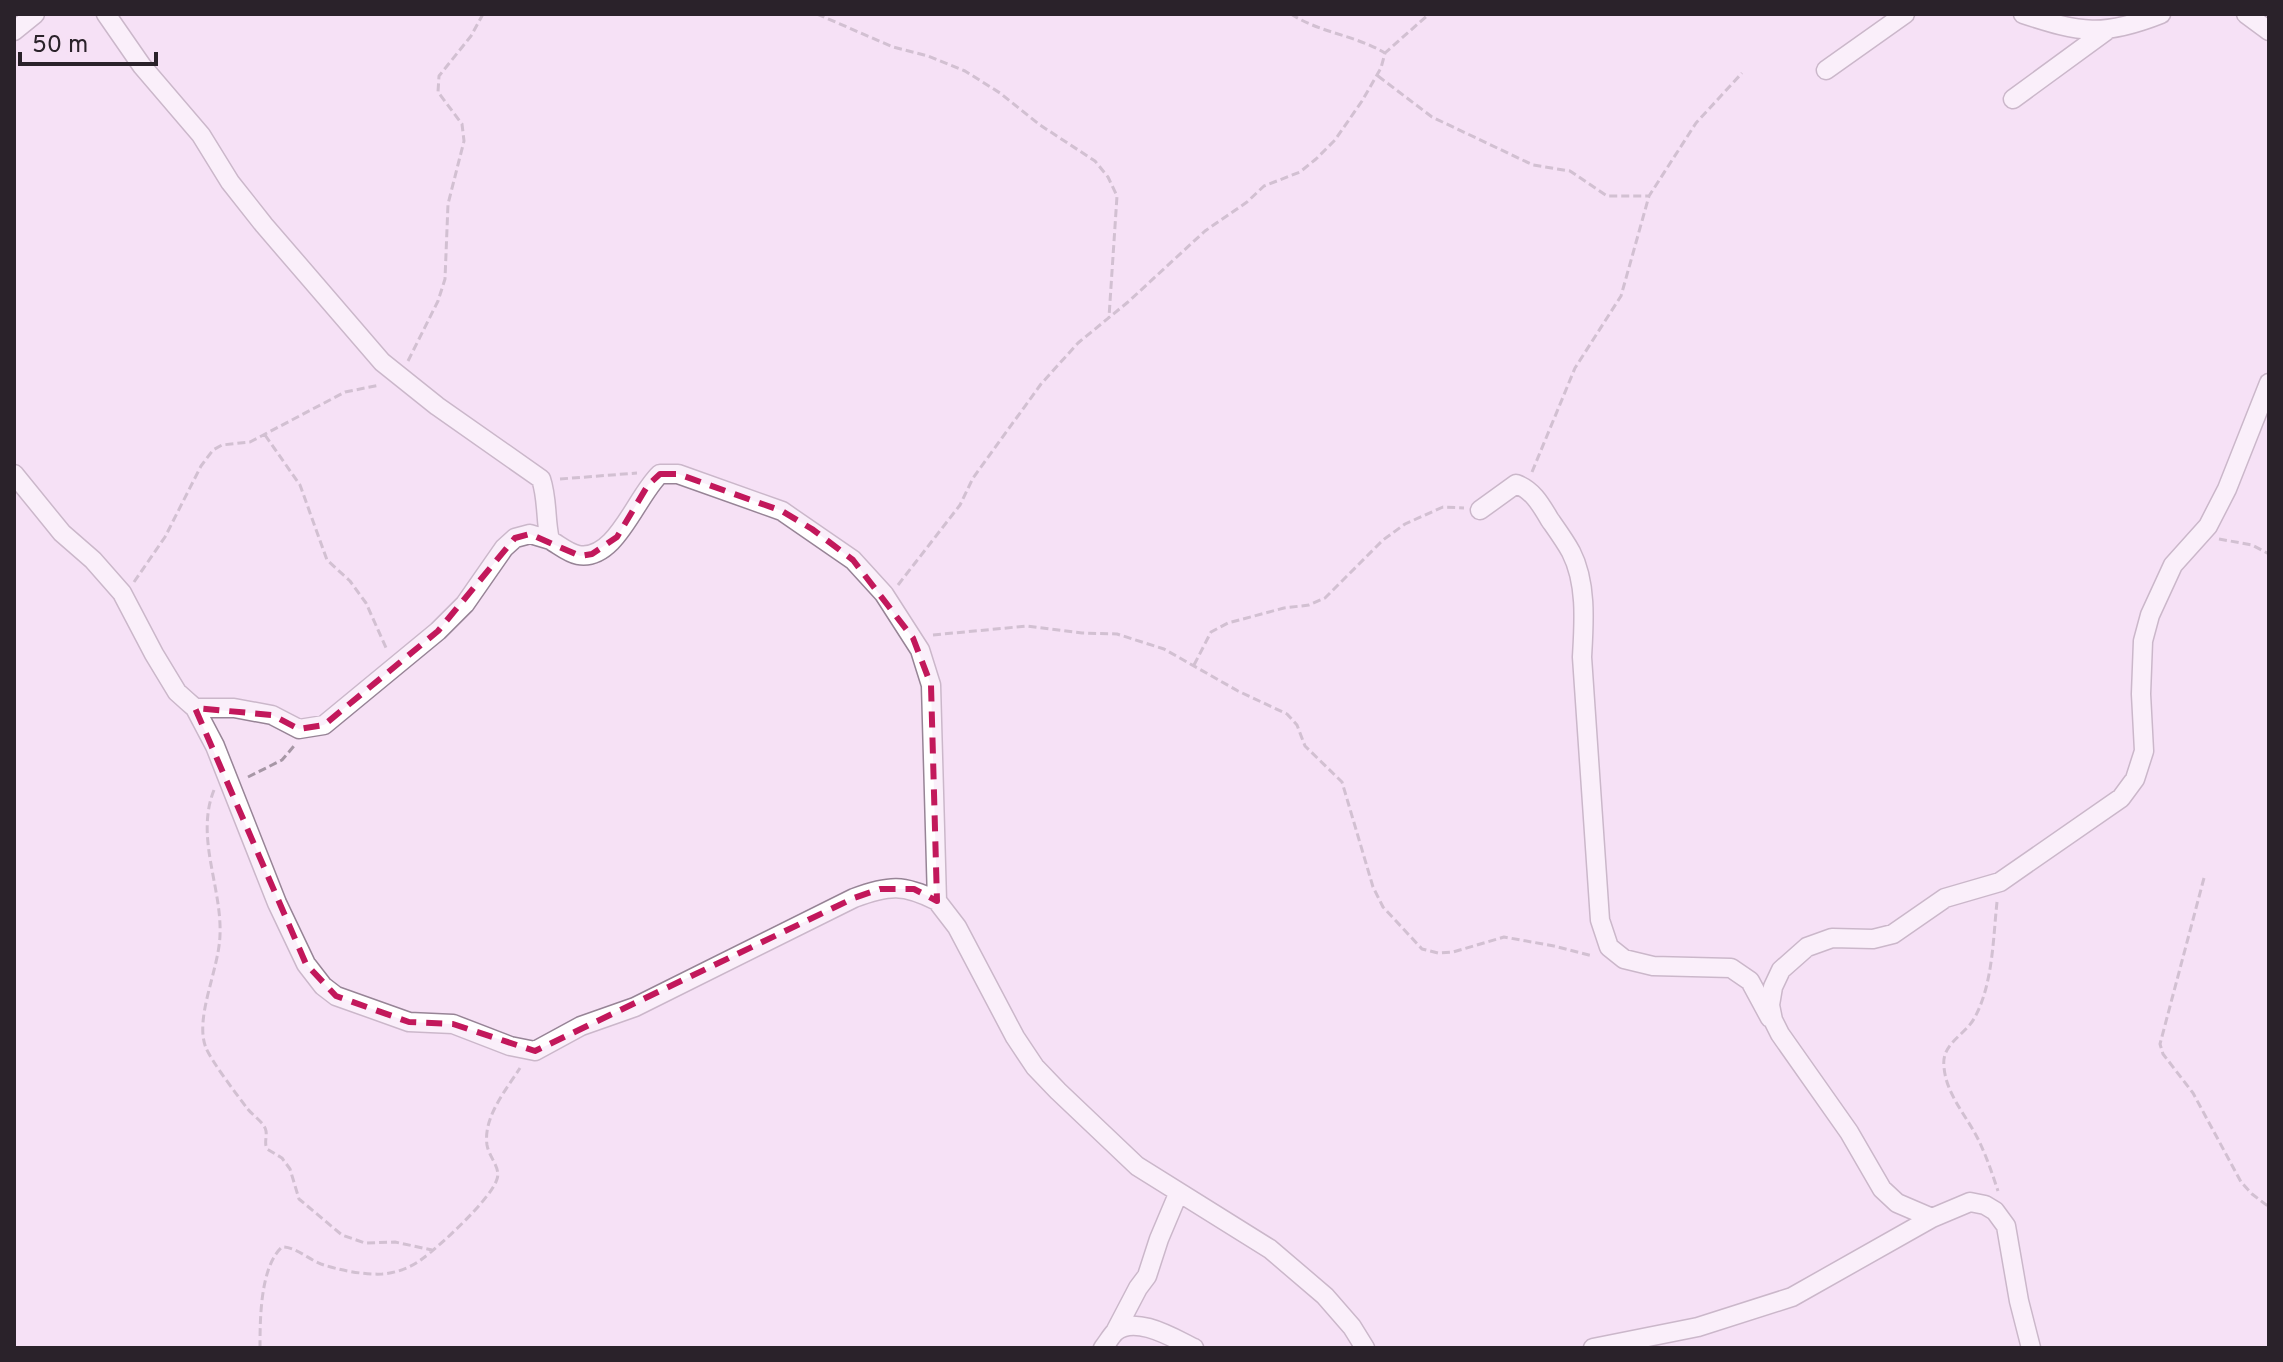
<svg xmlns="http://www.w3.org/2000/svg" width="2283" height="1362" font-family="Overpass,sans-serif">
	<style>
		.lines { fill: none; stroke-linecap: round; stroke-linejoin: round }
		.minor-casing { stroke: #978496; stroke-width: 21 }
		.path { stroke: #a797a6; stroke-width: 3; stroke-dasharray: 8 4; stroke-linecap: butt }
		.minor { stroke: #fff; stroke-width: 18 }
		.marked { fill: none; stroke: #c2185b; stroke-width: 6; stroke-dasharray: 16 10; stroke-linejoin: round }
	</style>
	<rect width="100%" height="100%" fill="#f6e1f5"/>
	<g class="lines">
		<defs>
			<path id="minor" d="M106,14L142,66L201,135L230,182L264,225L382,362L437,406L541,479C548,500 545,520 550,540C559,545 568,553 578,555C616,562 636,496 660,474H678L782,511L853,560L884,594L920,650L931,685L937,901L957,927L1015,1037L1035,1067L1058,1091L1137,1166L1270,1249L1325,1296L1352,1327L1365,1348
				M2023,14C2081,33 2103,37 2161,14
				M2246,14L2269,31
				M14,31L35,14
				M1826,70L1905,14
				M2013,99L2106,31
				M14,474L62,533L93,560L122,593L154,654L177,692L187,701L195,708H234L272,715L299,729L324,725L438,631L465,604L504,548L515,538L530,534L550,540
				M1480,510L1516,484C1533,490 1541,505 1550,520C1557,530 1565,541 1571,552C1587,583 1584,623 1582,657L1600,920L1609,947L1624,959L1653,966L1731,968L1750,981L1770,1018
				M195,708L215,746L277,903L306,964L323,986L336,996L409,1022L453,1024L510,1046L535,1051L581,1026L635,1007L854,898C889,885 904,884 937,901
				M1116,1330L1138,1288L1147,1276L1159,1239L1178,1194
				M1103,1348C1107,1343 1111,1336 1115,1332C1135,1314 1175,1339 1194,1348
				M1593,1348L1698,1327L1792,1297L1932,1218
				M2031,1348L2019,1301L2006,1226L1995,1211L1985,1205L1970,1202L1932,1218L1897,1203L1882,1189L1849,1132L1780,1034L1773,1020L1770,1005L1773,987L1781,970L1807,947L1832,938L1873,939L1893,934L1945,898L2000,882L2121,798L2135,779L2144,751L2141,694L2143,641L2150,615L2173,565L2208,526L2227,489L2269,383"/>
		</defs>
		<use href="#minor" class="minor-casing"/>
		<path class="path" d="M817,14L893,47L928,56L965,71L1000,93L1040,125L1095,161L1108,177L1117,196L1109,317
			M1291,14C1320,33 1355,35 1385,53
			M1378,76L1432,117L1533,165L1570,171L1607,196H1649
			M408,361L438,301L445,279L448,204L464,141L462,124L438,92L439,76L471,36L483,14
			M265,435L300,485L327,560L350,581L366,603L387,650
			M1532,472L1575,368L1621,296L1649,196L1696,123L1742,73
			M560,479L637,473
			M2219,539L2252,545L2269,554
			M134,582L165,537L201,466L213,450L222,445L250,442L345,392L380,385
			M898,585L960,505L973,478L1041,384L1078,343L1128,302L1205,231L1247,202L1264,186L1300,172L1316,159L1335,140L1362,101L1381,68L1385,53L1429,14
			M933,635L1027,626L1082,633L1117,634L1164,649L1238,691L1287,714L1297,725L1305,746L1342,782L1373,887L1383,907L1422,949L1438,953L1453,952L1504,937L1554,946L1593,956
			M1194,665L1211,632L1228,623L1284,608L1309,605L1325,598L1383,540L1405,524L1443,507L1464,508
			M248,777L282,760L294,746
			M214,790C195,837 222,887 220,935C219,970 194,1018 206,1048C212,1062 237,1095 247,1108C252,1115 265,1123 266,1131C267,1138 264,1142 267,1149L282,1158L290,1169L299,1199L342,1235L365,1243L395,1242L432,1250
			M2204,878L2160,1044L2163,1054L2193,1093L2241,1182L2252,1194L2269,1207
			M1997,902C1993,939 1993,983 1975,1017C1965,1036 1941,1043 1944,1067C1946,1094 1966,1115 1978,1139C1986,1155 1992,1173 1998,1191
			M260,1348C260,1320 260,1267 282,1247C296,1247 308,1259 321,1264C338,1270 364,1275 382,1274C396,1273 410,1268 422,1259C440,1246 491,1199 497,1179C501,1168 489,1157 487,1145C483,1117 506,1090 520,1068"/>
		<use href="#minor" class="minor"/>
	</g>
	<path d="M0 0H2283V1362H0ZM660,474H678L782,511L812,529L853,560L913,638L931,685L937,901L914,889H880L854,898L535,1051L453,1024L409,1022L336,996L306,964L195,708L272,715L299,729L324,725L438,631L515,538L530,534L580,556L592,554L617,537L648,485Z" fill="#f6e1f5" fill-opacity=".55" fill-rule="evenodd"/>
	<path class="marked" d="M660,474H678L782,511L812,529L853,560L913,638L931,685L937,901L914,889H880L854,898L535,1051L453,1024L409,1022L336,996L306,964L195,708L272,715L299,729L324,725L438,631L515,538L530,534L580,556L592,554L617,537L648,485Z"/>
	<rect width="2283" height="1362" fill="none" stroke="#2a222a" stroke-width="32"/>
	<path d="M20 52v12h136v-12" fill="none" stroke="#2a222a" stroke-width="4"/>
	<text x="32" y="52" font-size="24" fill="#2a222a" stroke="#f6e1f5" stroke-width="6" paint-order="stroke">50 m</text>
</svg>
